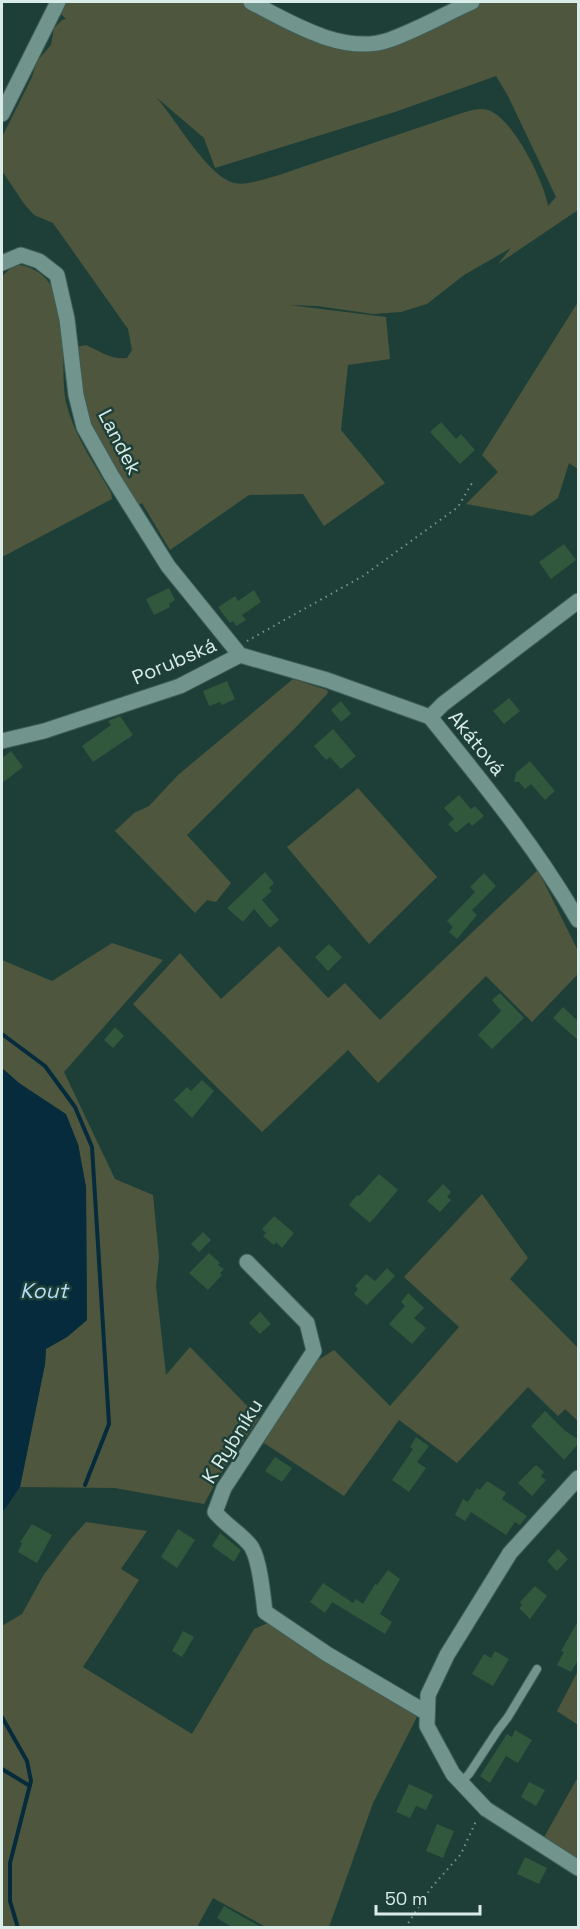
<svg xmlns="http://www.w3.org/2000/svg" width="580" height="1929" font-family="'Space Grotesk',sans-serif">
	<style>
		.green { fill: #4e573e; fill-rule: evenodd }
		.water { fill: #062b3c }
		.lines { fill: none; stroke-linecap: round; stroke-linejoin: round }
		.stream { stroke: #062b3c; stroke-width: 4 }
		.building { fill: #31573c }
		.lane-casing { stroke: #3f5d57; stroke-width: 10 }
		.street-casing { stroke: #3f5d57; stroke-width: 17 }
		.path { stroke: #7a948e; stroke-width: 2; stroke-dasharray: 1.5 4.5; stroke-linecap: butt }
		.lane { stroke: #71948c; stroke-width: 8 }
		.street { stroke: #71948c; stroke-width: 15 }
		.labels { text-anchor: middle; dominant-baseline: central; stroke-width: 5; stroke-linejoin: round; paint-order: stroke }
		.street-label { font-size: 20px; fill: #d9ece7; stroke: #1e3f38 }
		.water-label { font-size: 21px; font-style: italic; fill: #b3def7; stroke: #1e3f38 }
	</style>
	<rect width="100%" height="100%" fill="#1e3f38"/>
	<path class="green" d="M64,2H244L310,37L364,52L474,2H578V210L498,264L511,248L464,275L427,304L401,312L373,314L317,306L289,305L386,317L390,359L348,365L341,430L385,483L324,526L303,494L249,495L170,550L142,503L139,505L132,497L84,413L77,347L86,345C99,351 112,360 127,358L132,350L128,329L53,223L34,215L25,205L2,171V137L32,77L37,61L51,45L54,28L62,20L66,19L58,11ZM496,76L508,96L556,197L548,206C545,183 513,118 488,110C478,107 467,112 456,115L276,176C264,179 247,186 234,183C206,175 176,119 156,97L204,138L215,168L395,112Z
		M20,265C81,277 56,364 67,406C75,437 95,465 111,493L112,499L2,557V276L12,267Z
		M578,302V469L569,463L558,498L532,516L466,504L498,472L482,455Z
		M293,679L327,690L328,693L297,726L187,835L231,883L216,902L207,900L195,913L115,831L134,813L149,806L178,775Z
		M358,788L437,877L369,944L287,847Z
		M538,870L578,951V974L532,1022L486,976L378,1083L348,1050L262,1132L133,1004L180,953L221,999L279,946L328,998L345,983L380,1020Z
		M112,943L163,960L64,1072L115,1179L153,1195L159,1257L156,1286L166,1375L190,1347L259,1418L220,1475L204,1504L115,1488L20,1487L45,1364L46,1348L67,1337L87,1320L86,1187L78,1144L19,1083L2,1068V960L52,981Z
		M482,1194L528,1258L510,1279L578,1348V1421L565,1409L558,1416L528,1387L457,1463L399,1420L344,1496L258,1439L315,1362L334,1350L390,1406L459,1327L404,1277Z
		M86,1522L147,1531L121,1569L139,1580L83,1667L192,1734L254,1629L268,1623L417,1717L373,1803L329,1927H266L213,1898L197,1927L2,1928V1626L22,1614L43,1576L69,1541Z
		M578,1671V1725L557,1711Z
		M578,1777V1858L543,1839Z"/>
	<path class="water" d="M2,1068L19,1083L66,1114L78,1144L86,1187L87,1320L67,1337L46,1349L45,1364L20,1487L2,1513Z"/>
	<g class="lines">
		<path class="stream" d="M2,1034L45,1066L75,1107L92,1147L109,1424L85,1485
			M2,1717L27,1761L31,1781L10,1863V1901L18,1928
			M2,1769L30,1786"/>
	</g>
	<path class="building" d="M441,422L456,439L461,434L475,450L460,464L430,432Z
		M564,544L576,560L551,579L539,562Z
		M169,588L175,600L169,604L170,607L154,615L146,599Z
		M254,590L261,602L242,615L246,620L236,626L233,621L230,623L218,607L235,596L238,601Z
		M227,681L235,699L222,705L220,702L209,706L203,691Z
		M509,698L520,711L504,724L493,711Z
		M341,701L351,714L341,722L331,710Z
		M120,716L133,735L93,762L82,746L111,725L108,721Z
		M333,729L356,756L341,769L330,757L326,760L314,746Z
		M11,751L23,767L2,783V758Z
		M530,761L555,791L545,800L531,784L525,789L519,782H514L516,773Z
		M459,795L471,809L475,806L484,816L472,826L469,822L456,833L448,824L454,819L444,808Z
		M265,872L274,883L269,888L272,891L262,900L279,920L270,928L254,909L243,922L227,908Z
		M484,873L496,886L472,910L477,915L457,939L449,932L453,927L447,921L475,892L470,887Z
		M329,944L342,957L328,971L315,957Z
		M500,993L524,1018L492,1049L478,1035L501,1011L492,1000Z
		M563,1007L579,1022V1041L553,1018Z
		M115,1027L124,1036L113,1048L104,1040Z
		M202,1080L214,1091L192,1118L174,1100L187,1087L191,1091Z
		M379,1174L398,1190L370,1223L349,1205L357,1195L359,1196Z
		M443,1184L451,1192L447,1197L451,1200L440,1212L427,1201Z
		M274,1216L294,1233L282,1248L276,1242L274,1245L263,1236L266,1233L262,1229Z
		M203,1232L211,1240L199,1252L191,1244Z
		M209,1253L220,1263L218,1265L224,1269L220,1273L222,1275L208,1290L189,1273Z
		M387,1268L395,1276L367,1305L354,1294L358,1289L355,1286L366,1274L375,1281Z
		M408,1293L424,1308L414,1318L426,1328L412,1344L389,1324L405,1306L401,1302Z
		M260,1312L271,1324L260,1334L249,1323Z
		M545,1411L564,1430L579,1440V1443L564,1460L531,1426Z
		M416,1437L429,1446L417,1462L426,1468L409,1492L392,1480L413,1449L410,1447Z
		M275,1457L292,1468L282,1482L265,1471Z
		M536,1465L544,1472L541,1476L546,1480L532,1496L518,1483Z
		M487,1481L506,1493L502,1499L527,1516L520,1525L515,1522L506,1535L471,1512L465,1521L455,1515L463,1499L468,1502L477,1488L480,1490Z
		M32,1524L52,1535L37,1563L18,1552L22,1543L20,1542Z
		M178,1529L195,1540L177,1568L161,1557Z
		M220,1533L241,1550L234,1562L212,1546Z
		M558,1549L568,1559L557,1571L547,1561Z
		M388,1570L400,1579L380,1614L392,1622L385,1634L332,1602L325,1613L310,1602L323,1583L353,1603L356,1599L363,1604L375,1584L377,1585Z
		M535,1586L547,1596L530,1619L519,1608L522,1605L520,1602Z
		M579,1619V1659L571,1672L557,1665L564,1652L561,1651Z
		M183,1631L194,1637L182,1657L172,1651Z
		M495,1651L509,1659L493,1686L472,1674L484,1654L491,1658Z
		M515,1730L532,1740L518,1763L506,1756L490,1783L480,1776L507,1734L512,1737Z
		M529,1782L545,1790L536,1806L521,1797Z
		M409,1784L433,1795L426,1810L416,1806L410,1818L396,1812Z
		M437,1824L454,1831L443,1858L426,1851Z
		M525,1857L547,1868L539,1884L517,1874Z
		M224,1906L243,1917L263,1928H233L217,1918Z"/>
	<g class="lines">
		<defs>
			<path id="lane" d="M461,1782L469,1774L498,1730L508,1717L537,1669"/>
			<path id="street" d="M251,2C289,22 344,56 389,40C417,30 445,14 472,2
				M2,114L58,2
				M2,263L21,255L39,261L57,275L67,319L76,395L84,427L111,475L168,566L240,655
				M430,717C483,783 536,847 578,920
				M430,717L443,704L578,601
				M2,741L44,731L180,686L240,655L327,680L430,717
				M247,1262L307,1323L314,1351L224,1488L215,1512C224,1524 247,1538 252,1548C260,1562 263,1595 265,1612L327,1654L427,1713
				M578,1478L510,1553L447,1655L428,1695L427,1726L453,1774L486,1809L578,1868"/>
		</defs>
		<use href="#lane" class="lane-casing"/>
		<use href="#street" class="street-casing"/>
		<path class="path" d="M247,641L363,576L458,507L472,483
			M405,1928L431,1888L461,1854L476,1821"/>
		<use href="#lane" class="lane"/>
		<use href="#street" class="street"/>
	</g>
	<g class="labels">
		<g class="street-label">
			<text transform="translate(120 442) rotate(63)">Landek</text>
			<text transform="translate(174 661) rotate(-23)">Porubská</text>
			<text transform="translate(477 743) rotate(51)">Akátová</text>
			<text transform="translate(232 1441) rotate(-58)">K Rybníku</text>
		</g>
		<g class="water-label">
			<text x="44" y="1290">Kout</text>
		</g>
	</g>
	<rect width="580" height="1929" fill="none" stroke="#d9ece7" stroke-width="6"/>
	<path d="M376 1905v9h104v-9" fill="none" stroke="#d9ece7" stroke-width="3"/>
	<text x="385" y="1905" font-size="18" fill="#d9ece7" stroke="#1e3f38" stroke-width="4.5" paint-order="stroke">50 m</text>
</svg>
